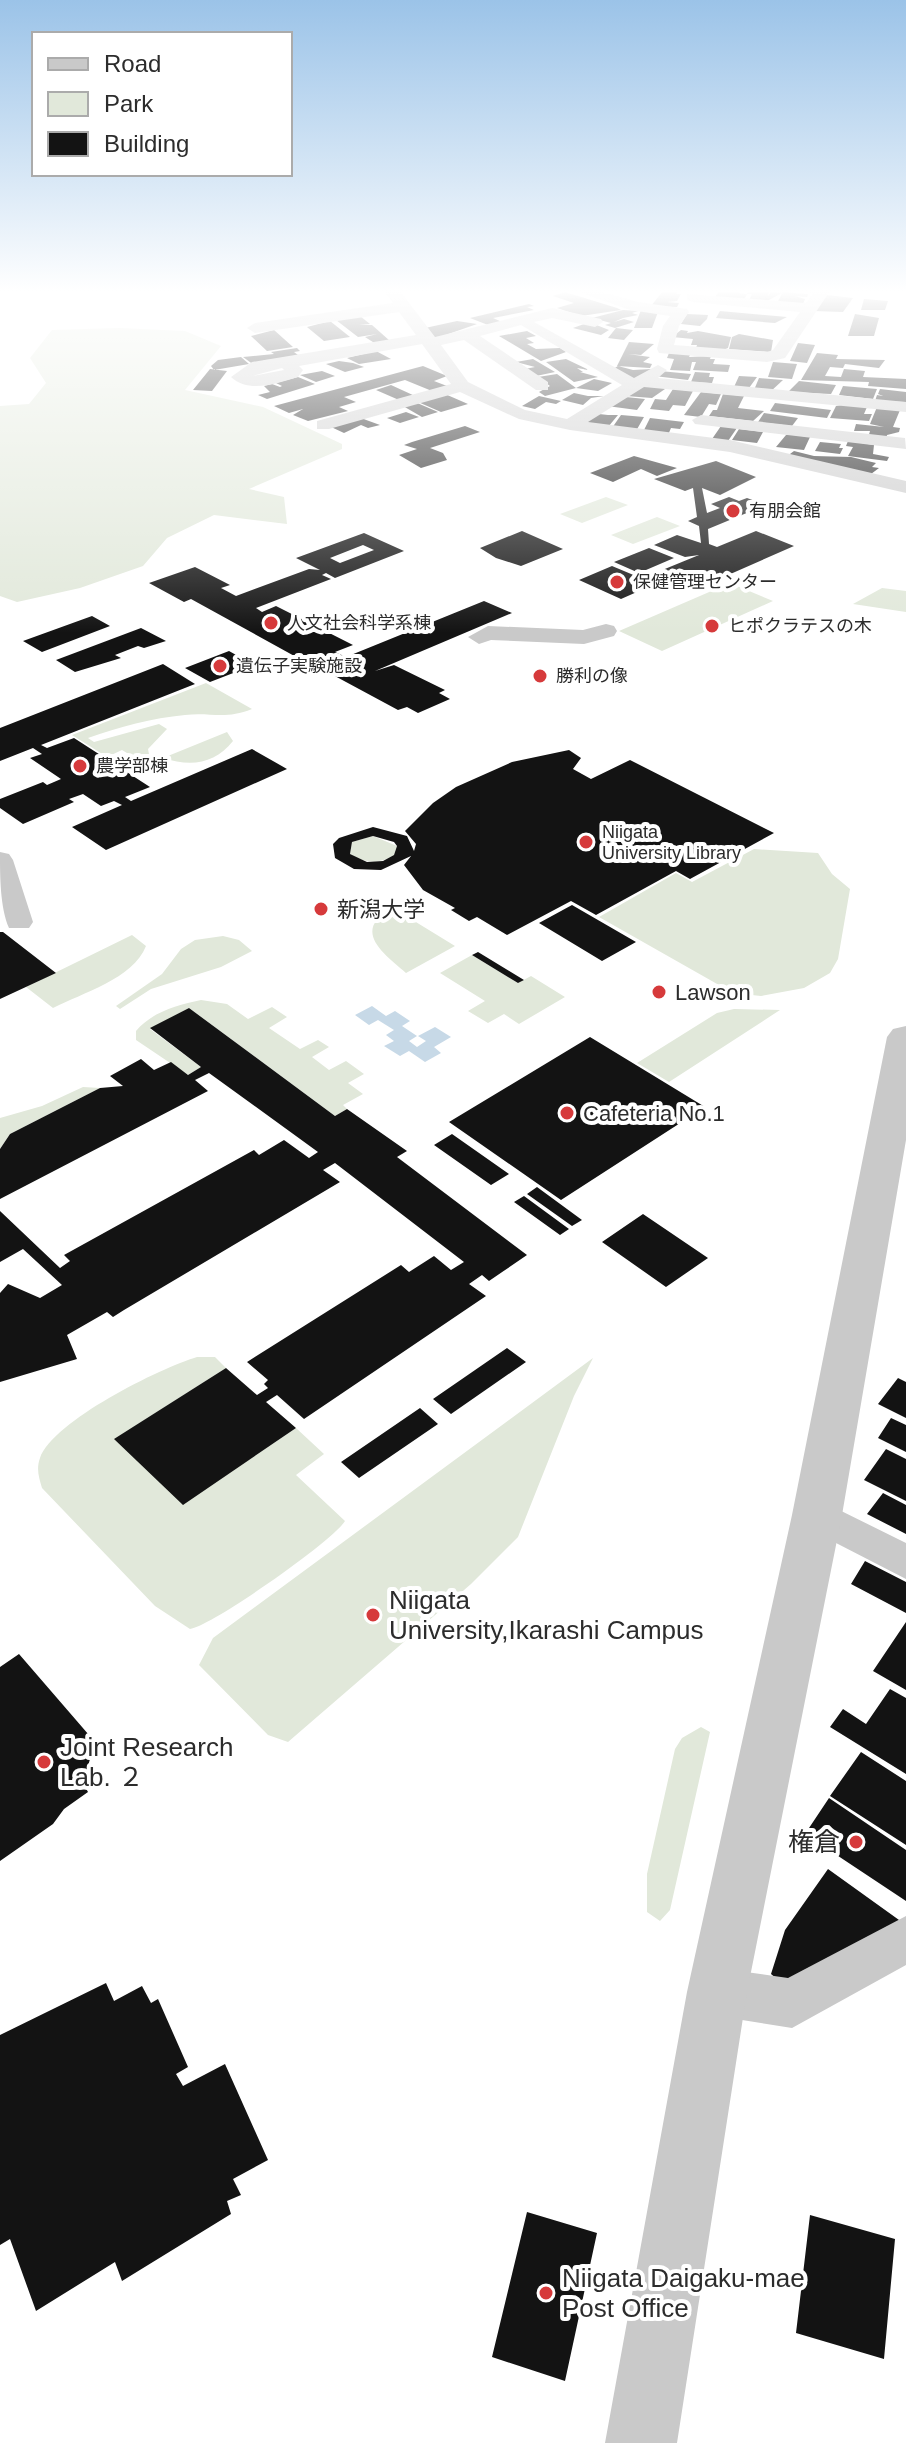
<svg xmlns="http://www.w3.org/2000/svg" width="906" height="2443" font-family="Arial,'Noto Sans JP',sans-serif">
	<style>
		.green { fill: #e1e8da }
		.water { fill: #c7d9e7 }
		.building { fill: #131313; fill-rule: evenodd }
		.lines { fill: none; stroke-linecap: round; stroke-linejoin: round }
		.minor { fill: #c9c9c9; fill-rule: evenodd }
		.tertiary { fill: #c9c9c9; fill-rule: evenodd }
		.poi-dot { fill: #d63a3b; stroke: #fff; stroke-width: 3 }
		.labels { text-anchor: middle; dominant-baseline: central; stroke-width: 8; stroke-linejoin: round; paint-order: stroke }
		.far-poi-label { font-size: 18px; fill: #2c2c2c; stroke: #fff; text-anchor: start }
		.poi-label { font-size: 22px; fill: #2c2c2c; stroke: #fff; text-anchor: start }
		.near-poi-label { font-size: 26px; fill: #2c2c2c; stroke: #fff; text-anchor: start }
	</style>
	<rect width="100%" height="100%" fill="#fff"/>
	<path class="green" d="M119,328L185,331L221,346L185,390L263,407L342,444V449L249,489L284,497L287,524L214,515L167,538L143,566L80,588L17,602L0,596V406L29,404L46,383L30,358L52,330Z
		M606,497L628,505L582,523L560,514Z
		M657,517L680,526L633,544L611,535Z
		M730,583L773,601L662,651L619,631Z
		M882,588L906,591V612L853,604Z
		M206,683L252,709C225,720 211,712 185,715C152,718 119,727 88,738L94,742L159,724L167,729L148,749L149,754L137,759L122,750L107,757L72,735Z
		M227,732L233,741C215,764 191,767 163,758Z
		M373,836L397,846L394,855C379,865 365,863 350,854L352,842Z
		M754,849L818,853L832,874L850,889L838,959L830,973L804,988L761,996L733,993L599,917L676,873L692,882Z
		M393,908L455,946L406,973C384,954 350,930 393,908Z
		M132,935L146,946C133,979 82,993 53,1008L26,987Z
		M223,936L239,940L252,951L221,967L151,989L120,1009L116,1006L162,974L181,949L195,940Z
		M472,955L518,983L531,976L565,997L519,1024L504,1014L488,1023L468,1011L485,1001L440,973Z
		M201,1000L227,1004L248,1019L272,1007L287,1017L269,1028L300,1049L318,1040L329,1047L312,1057L329,1070L346,1061L364,1074L348,1083L363,1094L343,1105L347,1109L335,1116L189,1008L150,1029L201,1067L188,1075L136,1040V1031C152,1012 177,1005 201,1000Z
		M734,1009L780,1010L669,1082L637,1063L717,1013Z
		M83,1087L100,1088L10,1134L0,1149V1118L42,1106Z
		M197,1357H215L226,1368L115,1439L183,1504L296,1428L324,1454L296,1475L345,1521C334,1540 212,1626 190,1629L155,1606L42,1488C39,1478 36,1469 40,1458C53,1421 160,1368 197,1357Z
		M593,1358L574,1396L518,1537L471,1584L288,1742L268,1735L199,1665L213,1638Z
		M701,1727L710,1732L670,1910L660,1921L647,1912V1874L675,1749L682,1738Z"/>
	<path class="water" d="M372,1006L386,1016L395,1011L410,1021L402,1026L417,1036L409,1041L417,1047L426,1041L418,1036L435,1027L451,1037L434,1047L441,1053L425,1062L409,1051L400,1056L384,1046L394,1041L386,1035L394,1030L378,1020L369,1025L355,1015Z"/>
	<path class="building" d="M663,291H678L676,294H681L677,301L667,302L679,303L677,307L651,306Z
		M719,291H740L738,293L747,294L744,300L715,297Z
		M748,291H769L768,296L771,292L782,293L765,302L749,300L752,294H747Z
		M565,292L617,308L621,310L581,316L557,308L574,303L553,296Z
		M783,292L808,294L807,297L795,296L805,299L803,304L777,303Z
		M827,295L853,298L843,312L814,311Z
		M864,299L888,301L885,310H861Z
		M529,304L534,306L527,307L534,310L493,318L502,322L488,325L470,318Z
		M623,310L638,311L632,313L638,315L623,318L614,322L624,319L634,322L615,328L605,325L611,323L592,318Z
		M641,310L658,312L652,328H634Z
		M720,311L787,317L775,323L716,318Z
		M687,314L708,315L707,319L700,326L681,324Z
		M855,314L879,318L874,336H848Z
		M360,316L370,324L359,325H372L390,341L376,344L365,337L377,334L358,337L336,320Z
		M330,321L350,337L324,341L307,327Z
		M457,321L477,324L437,338L430,336L425,328Z
		M584,324H594L609,330L601,335L573,328Z
		M616,328L633,330L624,340L608,338Z
		M274,330L293,347L267,351L251,336Z
		M681,330L688,331L687,333L698,331L731,337L728,348L723,350L696,348L697,345H691L693,339L672,337Z
		M527,331L536,336L526,338L534,343L527,344L536,349L560,348L566,352L541,361L499,336Z
		M739,334L773,340L771,352L729,349L732,337Z
		M629,342L654,344L641,355L628,354L650,357L643,362L652,364L650,368L617,366Z
		M798,343L815,345L807,363L790,361Z
		M297,348L300,351L294,352L302,358L265,360L254,365L243,357L274,354L271,352Z
		M376,351L391,359L359,364L347,358Z
		M669,353H691L689,357L711,356L710,359H715L713,364L730,365L728,372L693,370L696,362H692L690,371L670,370L674,359L667,358Z
		M817,353L838,355L836,359L885,360L879,368L845,364L843,368L830,367L825,376L841,377L844,369L865,371L863,377L906,379V389L868,386L869,382L801,380Z
		M241,357L249,364L214,370L211,366L218,360Z
		M533,359L555,372L536,376L525,369L535,367L516,362Z
		M566,359L589,370L577,368L583,372H580L598,377L574,382L546,362Z
		M339,361L353,363L364,367L345,372L326,364Z
		M773,362L797,364L792,379L768,377Z
		M423,366L447,376L434,381L447,386L432,391L405,380L344,397L356,402L339,407L348,411L308,421L293,415L303,409L289,413L274,406Z
		M618,366L633,370L652,369L633,380L610,371Z
		M210,369L227,371L212,391L193,390Z
		M322,371L335,376L316,382L300,375Z
		M660,371L691,374L688,380L654,376Z
		M695,372L710,373L709,377H714L712,383L691,382Z
		M557,374L576,388L545,396L539,392L550,386L538,377Z
		M739,376L757,377L749,388L734,387Z
		M298,377L315,384L267,399L258,395L270,392L264,386L272,384L280,387L282,386L276,383Z
		M759,378L783,380L770,392L754,390Z
		M594,379L612,383L598,391L576,388Z
		M799,381L836,385L831,394L788,392Z
		M639,384L663,386L665,389L652,398L626,396Z
		M391,385L415,396L399,400L376,390Z
		M843,386L877,389L873,399L839,395Z
		M673,389L693,391L685,406L673,405L669,411L650,409L655,399L666,400Z
		M880,389L906,392V402L875,401L877,395L883,396L878,394Z
		M701,392L721,394L716,405L709,404L701,417L684,415Z
		M574,393L588,396H604L591,398L583,405L562,400Z
		M445,394L468,404L441,412L418,402Z
		M723,394L744,396L738,408L764,411L753,421L709,416L713,410H717Z
		M539,396L561,401L556,404L546,402L535,409L522,406Z
		M626,397L645,399L637,410L607,406Z
		M415,402L438,412L422,417L403,406Z
		M775,403L831,410L827,418L770,411Z
		M847,404L867,407L864,414H872L869,421L830,418L836,406Z
		M877,407L900,410L893,427L900,428L899,432L887,435L886,440L868,438L870,431H854L856,424L884,427L870,424Z
		M406,412L419,417L400,423L387,418Z
		M590,413L608,415H618L608,427L581,423Z
		M764,413L798,418L792,426L758,422Z
		M621,415L644,417L636,431L612,428Z
		M358,417L380,425L368,428L361,425L344,433L329,426Z
		M650,418L684,422L680,429L671,428L668,435L643,432Z
		M465,426L480,432L430,448L443,453L447,460L421,468L399,455L417,449L404,445L412,442Z
		M721,426L737,428L728,441L712,439Z
		M739,429L763,432L757,443L732,440Z
		M786,435H794L810,437L804,450L776,447Z
		M848,441L874,445L873,454L889,457L887,461L848,456L853,447L846,446Z
		M820,442L841,444L839,448H843L840,454L815,451Z
		M794,451L814,456L851,457L876,463L872,467L879,468L867,477L786,457Z
		M634,456L677,468L657,476L641,469L613,482L590,473Z
		M716,461L756,477L720,495L702,488L707,513L720,508L711,504L729,497L739,501L747,498L766,505L708,529L709,544L717,547L756,531L794,546L694,590L655,573L699,555L685,557L654,545L677,535L701,543L699,526L688,521L697,517L693,488L685,491L654,479Z
		M522,531L563,549L521,566L496,558L480,548Z
		M364,533L404,551L335,578L326,573L322,575L331,579L256,608L262,612L276,606L353,645L335,652L346,657L484,601L512,613L375,671L394,665L445,690L439,693L450,699L418,713L407,707L398,710L320,668L339,660L329,655L307,663L191,599L184,602L149,583L195,567L230,585L221,588L236,596L309,569L320,570L296,558ZM363,545L374,550L340,563L330,558Z
		M649,548L674,558L639,573L614,562Z
		M612,566L655,584L621,599L579,580Z
		M92,616L110,626L42,652L23,641Z
		M141,628L166,641L144,648L138,646L115,655L121,658L75,672L56,660Z
		M229,651L254,665L210,682L185,668Z
		M163,664L195,684L41,745L47,748L74,738L150,787L125,797L131,801L252,749L287,769L106,850L72,827L122,805L114,801L101,806L83,794L69,799L74,802L23,824L0,808V799L43,782L47,785L61,779L30,758L42,754L33,748L0,761V728Z
		M569,750L581,758L573,769L591,779L630,760L774,833L690,879L676,871L596,915L571,901L507,935L477,917L469,921L451,910L455,908L423,890L404,865L411,856L381,870L354,869L335,858L333,844L339,838L373,827L407,836L414,851L416,844L405,831L433,803L456,787L512,762ZM373,836L394,842L397,846L394,855L383,861L367,862L350,854L352,842Z
		M572,905L636,942L602,961L539,923Z
		M0,932H3L56,973L0,999Z
		M478,952L524,980L518,983L472,955Z
		M189,1008L335,1116L347,1109L407,1151L397,1157L527,1255L489,1281L482,1275L469,1284L486,1296L304,1419L277,1395L266,1402L296,1428L183,1505L114,1439L226,1368L257,1395L268,1388L264,1384L268,1380L247,1362L401,1265L409,1272L434,1256L451,1270L464,1262L335,1163L323,1170L340,1182L124,1310L113,1317L107,1312L67,1335L77,1359L0,1382V1293L8,1284L40,1298L62,1285L23,1249L0,1262V1211L60,1268L70,1261L64,1255L254,1150L259,1155L284,1140L309,1158L318,1152L209,1073L195,1080L208,1091L0,1199V1149L10,1134L100,1088L123,1086L110,1076L141,1059L154,1070L171,1062L188,1075L201,1067L150,1028Z
		M590,1037L705,1107L561,1200L449,1122Z
		M452,1134L509,1174L491,1185L434,1145Z
		M537,1187L582,1220L572,1226L527,1194Z
		M524,1196L569,1229L560,1235L514,1202Z
		M643,1214L708,1258L666,1287L602,1242Z
		M507,1348L526,1362L451,1414L433,1399Z
		M898,1378L906,1382V1418L878,1404Z
		M420,1408L438,1424L359,1478L341,1462Z
		M891,1418L906,1425V1452L878,1438Z
		M886,1449L906,1459V1501L864,1480Z
		M883,1493L906,1505V1534L867,1514Z
		M865,1561L906,1582V1613L851,1584Z
		M906,1622V1690L873,1671Z
		M19,1654L95,1742L83,1783L88,1792L64,1809L53,1824L0,1861V1667Z
		M890,1689L906,1698V1774L830,1727L843,1709L866,1724Z
		M861,1752L906,1781V1845L830,1796Z
		M829,1798L906,1850V1901L805,1834Z
		M828,1869L906,1925L794,1994L771,1974L785,1930Z
		M106,1983L114,2001L142,1986L151,2003L158,1999L188,2067L176,2074L183,2086L225,2064L268,2160L233,2179L241,2195L227,2201L231,2214L122,2281L115,2262L36,2311L10,2239L0,2245V2035Z
		M527,2212L597,2233L565,2381L492,2357Z
		M810,2215L895,2239L884,2359L796,2333Z"/>
	<g class="lines">
		<path class="minor" d="M384,291H400L435,337L552,308L601,319L603,322L595,327L552,318L534,322L634,378L658,365L667,370L658,378L906,402V412L644,387L588,422L730,440L906,481V493L730,452L570,430L519,419L460,392L329,429H317V421L451,384L422,344L299,366L303,370L298,377C277,383 249,394 231,377L252,362L416,335L399,312L255,333L247,328L255,323L393,303ZM521,325L622,385L567,419L525,410L468,382L441,345L464,340L536,390H548V382L480,336ZM282,368L284,370L252,376Z
			M576,291H599L638,302L687,309L689,312L679,326L674,345L767,352L773,350L800,312L693,302L687,300V294L806,303L812,295L808,291H830L785,358L767,362L659,353L657,349L663,326L670,316L630,310Z
			M701,415L905,438L906,449L695,424L692,420Z
			M606,624L614,626L617,631L614,636L584,644L491,640L479,644L468,637L488,626L583,630Z
			M0,852L9,854L13,860L33,922L29,928H9C0,907 0,876 0,852Z
			M817,1499L906,1543V1579L803,1526L797,1515L803,1504Z
			M906,1916V1965L792,2028L717,2016L700,2009L692,1992L700,1975L717,1968L788,1978Z"/>
		<path class="tertiary" d="M906,1026V1140L842,1515L747,1992L677,2443H605L687,1992L792,1515L887,1037L893,1029Z"/>
	</g>
	<linearGradient id="sky" x2="0" y2="1"><stop stop-color="#9bc3e8"/><stop offset="0.46" stop-color="#fff"/><stop offset="1" stop-color="#fff" stop-opacity="0"/></linearGradient>
	<rect width="906" height="633" fill="url(#sky)"/>
	<g class="poi-dot">
		<circle cx="733" cy="511" r="8"/>
		<circle cx="617" cy="582" r="8"/>
		<circle cx="271" cy="623" r="8"/>
		<circle cx="712" cy="626" r="8"/>
		<circle cx="220" cy="666" r="8"/>
		<circle cx="540" cy="676" r="8"/>
		<circle cx="80" cy="766" r="8"/>
		<circle cx="586" cy="842" r="8"/>
		<circle cx="321" cy="909" r="8"/>
		<circle cx="659" cy="992" r="8"/>
		<circle cx="567" cy="1113" r="8"/>
		<circle cx="373" cy="1615" r="8"/>
		<circle cx="44" cy="1762" r="8"/>
		<circle cx="856" cy="1842" r="8"/>
		<circle cx="546" cy="2293" r="8"/>
	</g>
	<g class="labels">
		<g class="far-poi-label">
			<text x="749" y="511">有朋会館</text>
			<text x="633" y="582">保健管理センター</text>
			<text x="287" y="623">人文社会科学系棟</text>
			<text x="728" y="626">ヒポクラテスの木</text>
			<text x="236" y="666">遺伝子実験施設</text>
			<text x="556" y="676">勝利の像</text>
			<text x="96" y="766">農学部棟</text>
			<text x="602" y="832">Niigata<tspan x="602" dy="21">University Library</tspan></text>
		</g>
		<g class="poi-label">
			<text x="337" y="909">新潟大学</text>
			<text x="675" y="992">Lawson</text>
			<text x="583" y="1113">Cafeteria No.1</text>
		</g>
		<g class="near-poi-label">
			<text x="389" y="1600">Niigata<tspan x="389" dy="30">University,Ikarashi Campus</tspan></text>
			<text x="60" y="1747">Joint Research<tspan x="60" dy="30">Lab. ２</tspan></text>
			<text x="840" y="1842" text-anchor="end">権倉</text>
			<text x="562" y="2278">Niigata Daigaku-mae<tspan x="562" dy="30">Post Office</tspan></text>
		</g>
	</g>
	<rect x="32" y="32" width="260" height="144" fill="#ffffff" stroke="#ababab" stroke-width="2"/>
	<rect x="48" y="58" width="40" height="12" fill="#c9c9c9" stroke="#ababab" stroke-width="2"/>
	<text x="104" y="72" font-size="24" fill="#2c2c2c">Road</text>
	<rect x="48" y="92" width="40" height="24" fill="#e1e8da" stroke="#ababab" stroke-width="2"/>
	<text x="104" y="112" font-size="24" fill="#2c2c2c">Park</text>
	<rect x="48" y="132" width="40" height="24" fill="#131313" stroke="#ababab" stroke-width="2"/>
	<text x="104" y="152" font-size="24" fill="#2c2c2c">Building</text>
</svg>
